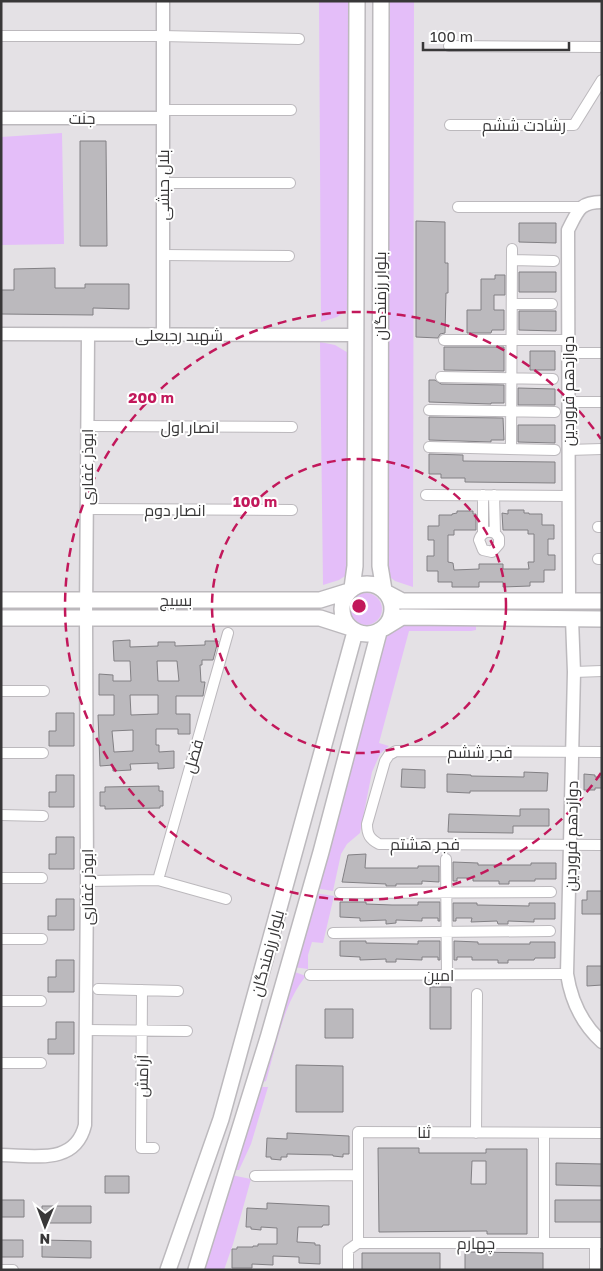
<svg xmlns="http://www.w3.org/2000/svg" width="603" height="1271" font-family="'Golos Text',Cairo,sans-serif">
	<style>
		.green { fill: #e4bef9 }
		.building { fill: #bbb9bd; stroke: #828084; fill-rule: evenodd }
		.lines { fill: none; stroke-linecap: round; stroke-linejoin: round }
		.minor-casing { stroke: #bcb9bd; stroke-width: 12 }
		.tertiary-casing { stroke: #bcb9bd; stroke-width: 15 }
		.secondary-casing { stroke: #bcb9bd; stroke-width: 18 }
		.minor { stroke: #fff; stroke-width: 10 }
		.tertiary { stroke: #fff; stroke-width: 12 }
		.secondary { stroke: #fff; stroke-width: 15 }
		.ring { fill: none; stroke: #c2185b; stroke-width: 2.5; stroke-dasharray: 9 6 }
		.labels { text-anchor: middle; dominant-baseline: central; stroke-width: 4; stroke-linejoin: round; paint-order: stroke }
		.street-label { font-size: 16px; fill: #383738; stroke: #fff }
		.centre { fill: #c2185b; stroke: #fff; stroke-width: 2.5 }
		.ring-label { font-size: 15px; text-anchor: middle; font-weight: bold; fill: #c2185b; stroke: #fff; stroke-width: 4; stroke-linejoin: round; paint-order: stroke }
	</style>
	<rect width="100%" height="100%" fill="#e4e1e5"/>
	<path class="green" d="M319,1H357L356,304L337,317L321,322Z
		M381,1H414L413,587L395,581L381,570Z
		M62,133L64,244L1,245V137Z
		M320,342L335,345L350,354L354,570L339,580L323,585Z
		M350 609a16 16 0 1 1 32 0a16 16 0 1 1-32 0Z
		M476,625V630L471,631H409L379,743L389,746L380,754L372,772L360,833L347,844L341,854L333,891L314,888L384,635L402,626Z
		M314,893L334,896L323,943L312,942L308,955V969L293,967Z
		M292,971L306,976C283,1003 276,1048 266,1081L261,1083Z
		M259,1087H268L251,1144L239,1170H232Z
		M231,1175L251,1179L233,1244L224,1270H202Z"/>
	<path class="building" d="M80,141H106L107,246H80Z
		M416,221L445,222V263H448V293H446L445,333L440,334L438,338L416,337Z
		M519,223H556V243L519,242Z
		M55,268V288H85V284H129V309L93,308V315L1,314V290H14V269Z
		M519,272H556V292H519Z
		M495,275H505V295H494V310H504V330H492L491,333H467V310H481V279H495Z
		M519,311H556V331L519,330Z
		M444,347H504V371L444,370Z
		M530,351H555V370H530Z
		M429,380H435L441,384L504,385V403H491V404L429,402Z
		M518,388L555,389V405H518Z
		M429,417L503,418L504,440H491V442L429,440Z
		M518,425H555V443L518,442Z
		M429,454L463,455V461L555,462V483L465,482V478H441V474H429Z
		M508,510H524V513H529V514H542V525H554V539H548V555H555V570H544V582H530V586L503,587V582H479V587H452V582H438V571H427V556H434V540H428V526H439V515H452V514L457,513V511H473V514H476V530H454V535H448V562L453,563L454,570L479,569V564H503V569H529L528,562H534V534H528V530H503L502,513L508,514Z
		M130,640V647L158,646V642H175V646L205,645V641H218L213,660H202V665H200L201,682H205L203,696H176V714H190V734H178V729H156V745H159V752L174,751V768L158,769V763L130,764L131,770L113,771V765L100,766L98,715H114V695H99V674L113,675V681H131L130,661H114L113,641ZM157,661H177L179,681H158ZM130,695H158V714L131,715ZM133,730V751L114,752L112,731Z
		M56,713H74V746H49V731H56Z
		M402,769L425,770V788L401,787Z
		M524,772L548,773L547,791H470V793L447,792V774L471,775V776L524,777Z
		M584,774L595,775V777H602V788H595V790H584Z
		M56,775H74V807H49V792H56Z
		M159,786V791H163V806H160V808L105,809V806H100V792H105V787Z
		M520,809H549V826H513V833L448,832L449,814L520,816Z
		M56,837H74V869H49V854H56Z
		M366,854L365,868H418V866H439V882L422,881V884H396V886H386V884L342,882L348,855Z
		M453,862L478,863V865H531V863H556V879H535V881H509V884H499V881H473V878H457V881H453Z
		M587,891H602V914H582V900H587Z
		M56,899H74V930H48V916H56Z
		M340,902H366V904L392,905H418V902H440V921H438V918H422V921L396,920V923L386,924V920L360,921V918L340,917Z
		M453,903H477V905L529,906V903H555V919H534V922L508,921V924H498L497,921L471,922L472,918H456V921H453Z
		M340,941H366V943L418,944V941H440V960H438V957H422V960L396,959V962H386V959L360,960V957L340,956Z
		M454,941L478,942V944H530V942H555V958H535L534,960H508V963H498V960H472V957H457V960H454Z
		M56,960H74V992H48V977H56Z
		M587,966H602V985L587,986Z
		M430,987H451V1029H430Z
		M325,1009H353V1038H325Z
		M56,1022H74V1054H48V1039H56Z
		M296,1065L343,1066V1112H296Z
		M287,1133L349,1136V1154H343V1157L333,1156V1155L287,1154V1157H281V1160L271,1159V1157H266L267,1138L287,1139Z
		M378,1148H419V1153H486V1149H527V1234H487V1231L379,1232ZM472,1161H486V1184H471Z
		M556,1163L602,1164V1186L556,1185Z
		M105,1176H129V1193H105Z
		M1,1200H24V1217H1Z
		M555,1200H602V1222H555Z
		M267,1203L329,1206V1225H323L322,1227H298L297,1242L315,1243V1245H320V1264L299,1263V1257L273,1256V1265L252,1264V1268H232V1249H237V1247H253V1246H258V1244H277V1228L261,1227V1230L251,1229V1227H246L247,1208L267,1209Z
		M42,1206H91V1223H42Z
		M1,1240H23V1257H1Z
		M42,1240L91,1241V1258L42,1257Z
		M465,1252L543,1253V1270H465Z
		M362,1253H440V1270H362Z"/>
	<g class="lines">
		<defs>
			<path id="minor" d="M1,36H162L299,39
				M449,46L602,47
				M163,110H291
				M450,125H574L602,80
				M163,183H290
				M458,207H580
				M163,255L289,256
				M512,260L554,261
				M512,304H552
				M444,340H568
				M568,353H602
				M441,377L553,379
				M568,402H602
				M429,410L555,412
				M88,426L292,427
				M429,447L555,450
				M511,449L512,249
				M568,450L602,449
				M426,495L568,496
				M483,495V533
				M494,495L495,533L499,538V544L492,552L483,550L479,540C481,533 487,530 495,533
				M87,509L292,510
				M598,527H602
				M598,559H602
				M574,672L602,671
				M1,691H44
				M602,752L396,751L389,755L385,761L367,824C367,835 370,839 379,844L602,845
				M1,753H43
				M1,815L43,816
				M446,859L447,975
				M1,878H42
				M158,880L228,633
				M87,881L158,880L226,899
				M340,893L551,892
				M333,933L550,931
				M1,939H42
				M310,975L567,974
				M98,989L178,991
				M142,990L141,1148H154
				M1,1001H41
				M86,1030L187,1031
				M1,1063H41
				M476,1133L477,994
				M544,1133V1243
				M255,1176L358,1175
				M358,1243V1132L602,1133
				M358,1243H602
				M595,1243V1270
				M1,1270H13
				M348,1270V1250L358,1243"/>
			<path id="tertiary" d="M1,118H163
				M1,334L356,335
				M163,335V1
				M569,601L568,230C578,211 579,202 602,202
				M572,619L574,672L567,974C571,1000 582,1024 602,1042
				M1,1155C33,1155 75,1166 85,1125L87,881L86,618L88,335"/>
			<path id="secondary" d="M381,1L380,566L384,590
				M342 609a25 25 0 1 1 50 0a25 25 0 1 1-50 0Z
				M352,588L355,566L357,1
				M385,592L402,601H602
				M1,600H320L349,591
				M1,618H320L348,627
				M384,628L402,617L602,619
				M168,1270L221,1119L355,632
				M196,1270L268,1038L321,852L379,632"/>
		</defs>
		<use href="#minor" class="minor-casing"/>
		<use href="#tertiary" class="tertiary-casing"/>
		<use href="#secondary" class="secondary-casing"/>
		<use href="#minor" class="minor"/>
		<use href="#tertiary" class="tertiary"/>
		<use href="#secondary" class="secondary"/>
	</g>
	<g class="ring">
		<circle cx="359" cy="606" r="147"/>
		<path d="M601 773A294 294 0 1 1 601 439"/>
	</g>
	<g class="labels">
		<g class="street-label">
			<text x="82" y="118">جنت</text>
			<text x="524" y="125">رشادت ششم</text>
			<text transform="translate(163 185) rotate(-90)">بلال حبشی</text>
			<text transform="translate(380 296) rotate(-90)">بلوار رزمندگان</text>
			<text x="179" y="335">شهید رجبعلی</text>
			<text transform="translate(568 391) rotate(-90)">دوازدهم فروردین</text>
			<text x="190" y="427">انصار اول</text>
			<text transform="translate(87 467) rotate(-90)">ابوذر غفاری</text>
			<text x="175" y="510">انصار دوم</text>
			<text x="176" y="600">بسیج</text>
			<text x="480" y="752">فجر ششم</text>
			<text transform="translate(193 756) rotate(-74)">فضل</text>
			<text transform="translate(571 836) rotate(-89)">دوازدهم فروردین</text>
			<text x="425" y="844">فجر هشتم</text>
			<text transform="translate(87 887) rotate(-90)">ابوذر غفاری</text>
			<text transform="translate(267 953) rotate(-75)">بلوار رزمندگان</text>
			<text x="439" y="975">امین</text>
			<text transform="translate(142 1076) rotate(-89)">آرامش</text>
			<text x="424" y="1132">ثنا</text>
			<text x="476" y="1243">چهارم</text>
		</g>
	</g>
	<circle cx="359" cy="606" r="8" class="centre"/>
	<g class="ring-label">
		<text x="151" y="403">200 m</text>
		<text x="255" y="507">100 m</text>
	</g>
	<rect width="603" height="1271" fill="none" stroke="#383738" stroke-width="5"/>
	<g transform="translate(45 1226) rotate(181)" stroke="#ffffff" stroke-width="4" paint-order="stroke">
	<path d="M0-4L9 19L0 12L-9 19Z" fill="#383738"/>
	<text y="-8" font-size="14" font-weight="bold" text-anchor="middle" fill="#383738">N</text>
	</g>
	<path d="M423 42v8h146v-8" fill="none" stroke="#383738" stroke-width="2.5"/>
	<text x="430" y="42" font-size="15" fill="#383738" stroke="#ffffff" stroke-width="4" paint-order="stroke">100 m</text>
</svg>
